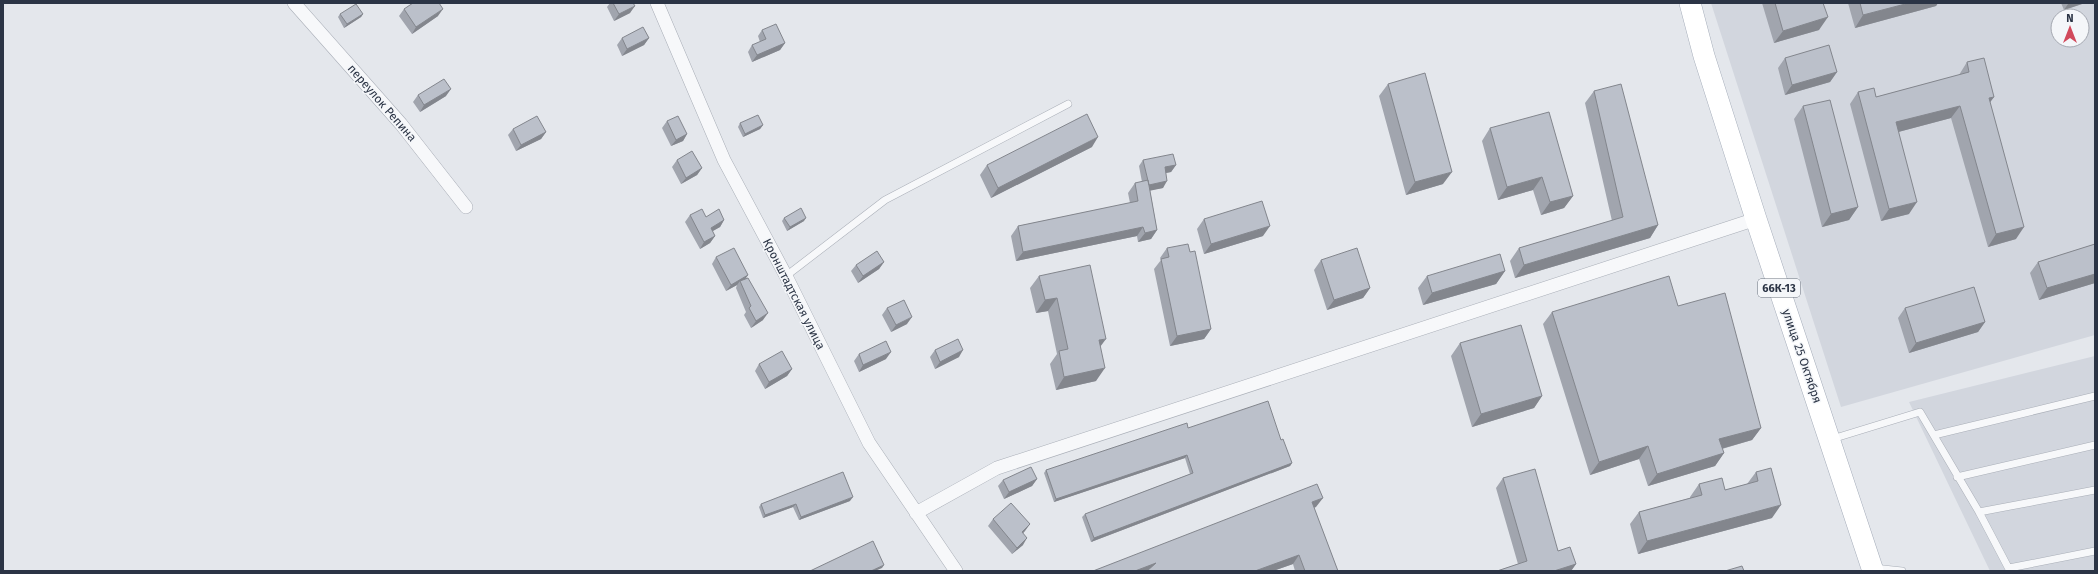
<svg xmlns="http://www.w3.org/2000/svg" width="2098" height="574" font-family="'Fira Sans',sans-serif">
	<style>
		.built { fill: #d2d6de; fill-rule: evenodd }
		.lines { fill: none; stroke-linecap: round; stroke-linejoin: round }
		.lane-casing { stroke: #a9aeb7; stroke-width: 8 }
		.street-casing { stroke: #a9aeb7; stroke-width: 14 }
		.primary-casing { stroke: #a3abb8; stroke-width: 22 }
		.lane { stroke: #f7f8fa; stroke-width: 7 }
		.street { stroke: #f7f8fa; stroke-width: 13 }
		.primary { stroke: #fff; stroke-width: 21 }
		.wall { fill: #a1a5ae }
		.shaded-wall { fill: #83868d }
		.building { fill: #bbc0ca; stroke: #83868d }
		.labels { text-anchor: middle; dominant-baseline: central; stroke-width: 3; stroke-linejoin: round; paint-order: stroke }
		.shield { fill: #f4f6f9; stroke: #676e7b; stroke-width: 1 }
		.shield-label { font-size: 11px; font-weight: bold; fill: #2b3445 }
		.street-label { font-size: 12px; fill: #2b3445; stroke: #f4f6f9 }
	</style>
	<rect width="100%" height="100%" fill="#e4e7ec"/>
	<path class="built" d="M1711,3H2095V335L1841,407ZM2058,16H2082V40H2058Z
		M2095,356V571H1990L1909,402Z"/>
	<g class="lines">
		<defs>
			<path id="lane" d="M786,276L885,200L1068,104
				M1934,435L2095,396
				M1832,439L1920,412L1979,512L2010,571
				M1957,477L2095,445
				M1979,512L2095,490
				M1874,568L1902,571
				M2009,568L2095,551"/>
			<path id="street" d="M294,3L401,124L466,207
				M657,3L724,160L786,276L869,443L956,571
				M916,513L997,468L1756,219"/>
			<path id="primary" d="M1690,3L1704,56L1756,219L1873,571"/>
		</defs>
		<use href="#lane" class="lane-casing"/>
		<use href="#street" class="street-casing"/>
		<use href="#primary" class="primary-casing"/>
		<use href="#lane" class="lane"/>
		<use href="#street" class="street"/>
		<use href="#primary" class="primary"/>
	</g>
	<path class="wall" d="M610,3H633L630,13L614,21L607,7Z
		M1762,3H1823L1819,30L1774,43Z
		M1848,3H1938L1936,6L1855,28Z
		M2061,3H2083L2082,4L2064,10Z
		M404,9L438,16L412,34L399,16Z
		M340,14H363L361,17L344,28L338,17Z
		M762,30L785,43L780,50L752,62L748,52L752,45L760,42L758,36Z
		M622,38H649L644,45L622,56L617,45Z
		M1785,58L1837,72L1830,82L1785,95L1778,68Z
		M1967,62L1994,97L1990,102L2016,239L1988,247L1951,118L1898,132L1909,214L1881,221L1850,104L1858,92L1876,97L1959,75Z
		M1388,84L1443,184L1406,195L1379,96Z
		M1594,91L1658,225L1650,238L1515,278L1510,261L1519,248L1612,221L1585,103Z
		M418,95L446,96L420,112L413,102Z
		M1803,106L1858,207L1849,220L1822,227L1794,119Z
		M667,121L687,134L683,141L671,146L662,128Z
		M740,123L763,125L760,129L743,137L738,127Z
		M1490,128L1573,196L1564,208L1541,215L1533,190L1498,200L1482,141Z
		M513,129L546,132L541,139L516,151L508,135Z
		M1092,147L991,198L980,175L987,165Z
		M677,160L702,168L697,175L681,184L672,167Z
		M1143,160L1176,165L1171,172L1166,173L1163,188L1150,190L1157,230L1151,239L1138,242L1137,236L1016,261L1011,236L1018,226L1130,203L1128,193L1135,183L1142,182L1139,166Z
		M690,215L724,220L720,227L712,231L715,236L710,243L700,249L685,222Z
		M784,218L804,221L787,231L782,221Z
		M1204,219L1263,236L1204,254L1197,229Z
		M2095,244V283L2039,300L2030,273L2038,262Z
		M1167,248L1190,252L1211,329L1204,339L1170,346L1154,269L1161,260L1160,258Z
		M716,257L748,275L746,278L763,320L751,328L744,315L746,312L736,288L737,285L726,291L712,264Z
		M1321,260L1370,288L1363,298L1327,310L1314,270Z
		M884,262L879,269L858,283L851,271L856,265Z
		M1505,271L1496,284L1423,305L1418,288L1427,276Z
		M1039,276L1100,347L1096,381L1056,390L1050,364L1057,354L1048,311L1036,313L1030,288Z
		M1678,306L1761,428L1752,440L1722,449L1724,453L1715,466L1648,486L1639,459L1590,475L1543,324L1552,312Z
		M887,308L907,324L891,332L882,315Z
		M1905,308L1985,322L1978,332L1909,353L1898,318Z
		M1460,343L1542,396L1534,408L1472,427L1451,356Z
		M935,350L959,357L935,369L930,357Z
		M859,354L886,359L859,372L854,361Z
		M759,364L792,369L787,376L765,389L755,371Z
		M1188,428L1281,440L1292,463L1290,466L1091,542L1082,517L1085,514L1190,474L1185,458L1054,502L1044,473L1046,470Z
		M1756,472L1772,518L1638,554L1630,524L1639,512L1690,498V497L1699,484L1725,490L1747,484Z
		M1503,478L1558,551L1576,564L1571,571H1497L1518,564L1496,488Z
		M1037,479L1032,486L1004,499L998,486L1003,480Z
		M850,501L799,520L793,507L763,518L759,507L761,504Z
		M1316,507L1314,508L1338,571H1295L1293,564L1273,571H1093Z
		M993,519L1030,524L1023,533V545L1012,554L988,526Z"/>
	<path class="shaded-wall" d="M1909,3H1938L1936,6L1855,28L1863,15Z
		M2070,3H2083L2082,4L2064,10L2068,4Z
		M635,6L630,13L614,21L619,14Z
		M443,9L438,16L412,34L416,27Z
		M363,14L361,17L344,28L347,24Z
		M1828,17L1819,30L1774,43L1783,31Z
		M649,38L644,45L622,56L627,49Z
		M785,43L780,50L752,62L757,55Z
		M1837,72L1830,82L1785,95L1792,85Z
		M451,89L446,96L420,112L424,105Z
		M1994,97L1985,109L1989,98Z
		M1960,106L1951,118L1887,135L1896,122Z
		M763,125L760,129L743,137L745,134Z
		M546,132L541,139L516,151L521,145Z
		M687,134L683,141L671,146L676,140Z
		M1098,137L1092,147L991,198L998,188Z
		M1176,165L1171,172L1160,174L1165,167Z
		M702,168L697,175L681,184L686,178Z
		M1452,172L1443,184L1406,195L1415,182Z
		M1542,177L1533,190L1498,200L1507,187Z
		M1167,181L1163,188L1144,192L1149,185Z
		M1573,196L1564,208L1541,215L1550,202Z
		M1917,202L1909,214L1881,221L1889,209Z
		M1858,207L1849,220L1822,227L1831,214Z
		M806,218L804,221L787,231L790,227Z
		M724,220L720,227L706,235L711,228Z
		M1658,225L1650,238L1515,278L1524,265Z
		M1270,226L1263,236L1204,254L1211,244Z
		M1143,227L1137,236L1016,261L1023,252Z
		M2024,227L2016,239L1988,247L1996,234Z
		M1157,230L1151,239L1138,242L1145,233Z
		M715,236L710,243L700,249L704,242Z
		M884,262L879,269L858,283L863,276Z
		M1505,271L1496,284L1423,305L1432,293Z
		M2095,274V283L2039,300L2047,288Z
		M748,275L743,282L740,281L737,285L726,291L731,285Z
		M1370,288L1363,298L1327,310L1334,300Z
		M1057,298L1048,311L1036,313L1045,300Z
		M768,313L763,320L751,328L756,321Z
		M912,317L907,324L891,332L896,325Z
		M1985,322L1978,332L1909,353L1916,343Z
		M1211,329L1204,339L1170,346L1177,336Z
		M1106,339L1097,351L1099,340Z
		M963,350L959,357L935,369L940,362Z
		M891,352L886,359L859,372L863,365Z
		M1105,368L1096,381L1056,390L1064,377Z
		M792,369L787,376L765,389L769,382Z
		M1542,396L1534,408L1472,427L1481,414Z
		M1761,428L1752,440L1710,452L1719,439Z
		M1648,446L1639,459L1590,475L1599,462Z
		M1724,453L1715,466L1648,486L1657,474Z
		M1187,455L1185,458L1054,502L1056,499Z
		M1292,463L1290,466L1091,542L1094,538Z
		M1037,479L1032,486L1004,499L1009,492Z
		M853,497L850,501L799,520L801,517Z
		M1323,498L1316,507L1306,511L1312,502Z
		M796,504L793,507L763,518L765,515Z
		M1781,505L1772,518L1638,554L1647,541Z
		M1030,524L1025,531L1018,539L1022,532Z
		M1027,538L1023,545L1012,554L1017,548Z
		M1299,555L1293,564L1273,571H1255Z
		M1156,563L1150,571H1135Z
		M1576,564L1571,571H1554Z
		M884,565L882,568L875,571H871Z"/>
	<path class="building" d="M413,3H439L443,9L416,27L404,9Z
		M613,3H633L635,6L619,14Z
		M1775,3H1823L1828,17L1783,31Z
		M1860,3H1909L1863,15Z
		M356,4L363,14L347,24L340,14Z
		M776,24L785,43L757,55L752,45L766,39L762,30Z
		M643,27L649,38L627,49L622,38Z
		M1829,45L1837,72L1792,85L1785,58Z
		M1984,58L1994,97L1989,98L2024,227L1996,234L1960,106L1896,122L1917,202L1889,209L1858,92L1874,88L1876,97L1969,72L1967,62Z
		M1425,73L1452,172L1415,182L1388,84Z
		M444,79L451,89L424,105L418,95Z
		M1621,84L1658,225L1524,265L1519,248L1623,217L1594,91Z
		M1830,100L1858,207L1831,214L1803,106Z
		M1549,112L1573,196L1550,202L1542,177L1507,187L1490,128Z
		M1087,114L1098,137L998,188L987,165Z
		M758,115L763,125L745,134L740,123Z
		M537,116L546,132L521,145L513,129Z
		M678,116L687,134L676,140L667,121Z
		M692,151L702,168L686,178L677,160Z
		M1173,154L1176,165L1165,167L1167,181L1149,185L1143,160Z
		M1148,180L1157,230L1145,233L1143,227L1023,252L1018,226L1138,201L1135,183Z
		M1262,201L1270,226L1211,244L1204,219Z
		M801,208L806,218L790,227L784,218Z
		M702,209L706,217L719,209L724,220L711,228L715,236L704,242L690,215Z
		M1188,244L1190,252L1195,251L1211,329L1177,336L1161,259L1169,257L1167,248Z
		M2095,244V274L2047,288L2038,262Z
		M734,248L748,275L731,285L716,257Z
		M1357,248L1370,288L1334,300L1321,260Z
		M877,251L884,262L863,276L856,265Z
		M1500,254L1505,271L1432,293L1427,276Z
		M1090,265L1106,339L1099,340L1105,368L1064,377L1059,351L1068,349L1057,298L1045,300L1039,276Z
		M1669,276L1678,306L1725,293L1761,428L1719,439L1724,453L1657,474L1648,446L1599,462L1552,312Z
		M748,278L768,313L756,321L749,308L751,306L740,281Z
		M1974,287L1985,322L1916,343L1905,308Z
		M904,300L912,317L896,325L887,308Z
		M1521,325L1542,396L1481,414L1460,343Z
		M958,339L963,350L940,362L935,350Z
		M886,341L891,352L863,365L859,354Z
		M782,351L792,369L769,382L759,364Z
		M1268,401L1281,440L1283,439L1292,463L1094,538L1085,514L1193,473L1187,455L1056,499L1046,470L1187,423L1188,428Z
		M1031,467L1037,479L1009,492L1003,480Z
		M1771,468L1781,505L1647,541L1639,512L1702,495L1699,484L1722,478L1725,490L1758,481L1756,472Z
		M1535,469L1558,551L1570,547L1576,564L1554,571H1497L1527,561L1503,478Z
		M843,472L853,497L801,517L796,504L765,515L761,504Z
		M1317,484L1323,498L1312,502L1338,571H1305L1299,555L1255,571H1147L1156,563L1135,571H1093Z
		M1011,503L1030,524L1022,532L1027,538L1017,548L993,519Z
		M873,541L884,565L871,571H810Z
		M1742,566L1744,571H1725Z"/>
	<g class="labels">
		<rect class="shield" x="1758" y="279" width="42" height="18" rx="3"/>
		<g class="shield-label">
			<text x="1779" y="288">66К-13</text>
		</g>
		<g class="street-label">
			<text transform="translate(382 103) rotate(49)">переулок Репина</text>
			<text transform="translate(794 294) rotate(63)">Кронштадтская улица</text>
			<text transform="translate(1802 356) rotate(71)">улица 25 Октября</text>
		</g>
	</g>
	<rect width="2098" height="574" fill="none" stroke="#2b3445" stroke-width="8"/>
	<g transform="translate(2070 28)"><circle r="19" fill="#f4f6f9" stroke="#a4a8b1"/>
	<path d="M0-3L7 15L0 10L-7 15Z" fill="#d1495b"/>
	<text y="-6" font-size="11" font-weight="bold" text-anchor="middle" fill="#2b3445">N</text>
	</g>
</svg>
